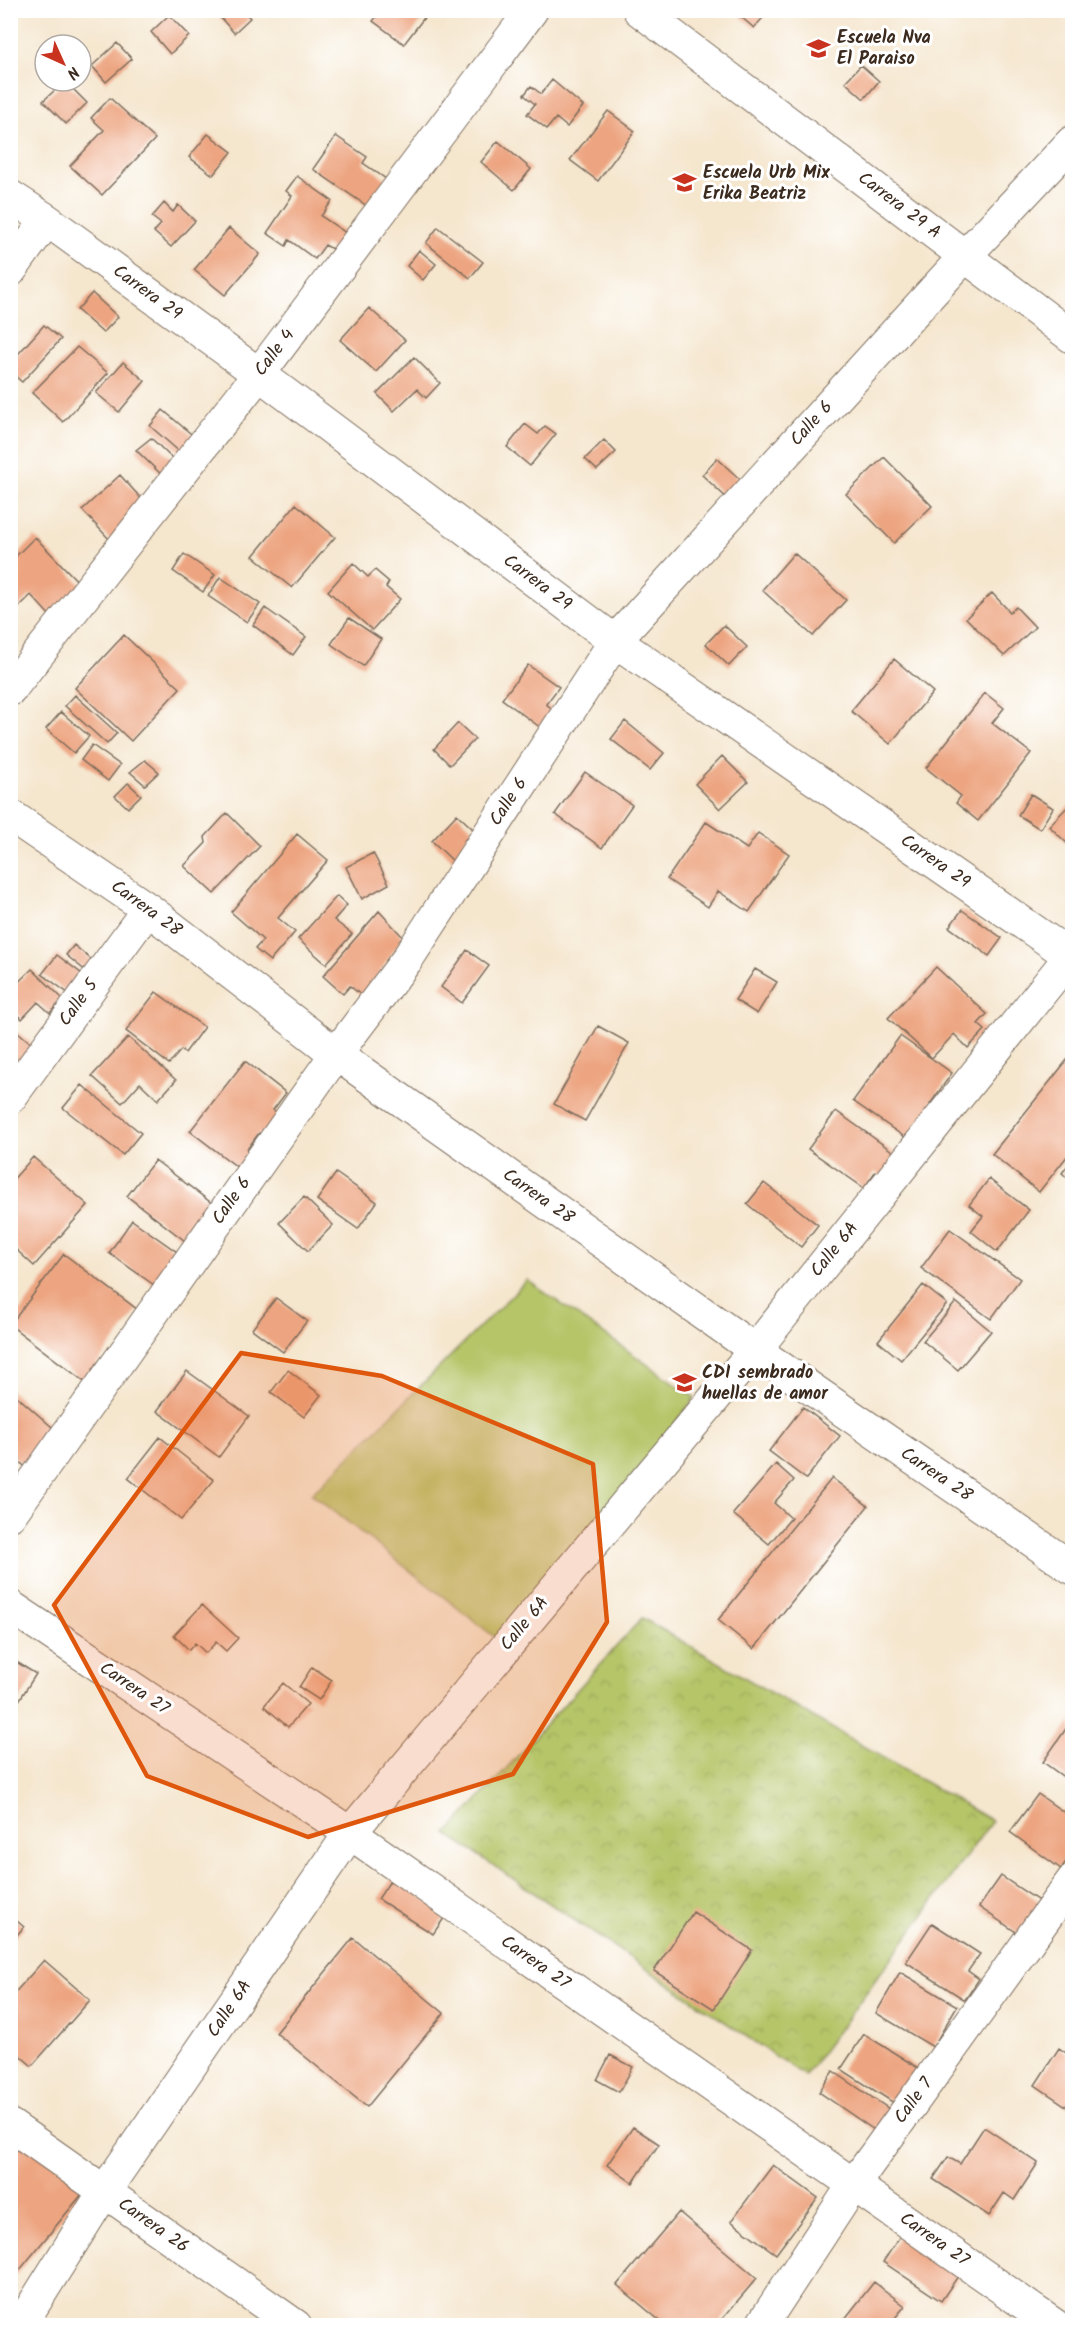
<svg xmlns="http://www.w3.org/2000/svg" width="1083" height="2336" font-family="Kalam,sans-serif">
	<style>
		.green { fill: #b5c568; stroke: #787843; stroke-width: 1.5 }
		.park { fill: url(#park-crowns); stroke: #787843; stroke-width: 1.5 }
		.building { fill: #eda581 }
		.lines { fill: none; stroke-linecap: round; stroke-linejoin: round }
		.street-casing { stroke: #7c6c5c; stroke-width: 34 }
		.street { stroke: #fff; stroke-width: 32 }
		.marked { fill: #df570d; fill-opacity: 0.2; stroke: #df570d; stroke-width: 4.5; stroke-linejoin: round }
		.labels { text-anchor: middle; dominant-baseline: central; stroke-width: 6; stroke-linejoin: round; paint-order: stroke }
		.poi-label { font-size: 18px; font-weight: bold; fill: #3b2a1e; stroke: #fff; text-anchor: start }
		.street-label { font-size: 18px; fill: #3b2a1e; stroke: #fff }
	</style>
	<defs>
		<pattern id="park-crowns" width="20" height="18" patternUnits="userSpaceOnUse" patternTransform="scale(1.5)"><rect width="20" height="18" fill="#b5c568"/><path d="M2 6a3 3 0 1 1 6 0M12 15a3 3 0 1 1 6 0" fill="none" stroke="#9da95a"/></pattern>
	</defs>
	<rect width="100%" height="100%" fill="#fff"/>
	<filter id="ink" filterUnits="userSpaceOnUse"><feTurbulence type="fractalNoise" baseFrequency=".0167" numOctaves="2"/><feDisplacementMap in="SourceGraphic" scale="12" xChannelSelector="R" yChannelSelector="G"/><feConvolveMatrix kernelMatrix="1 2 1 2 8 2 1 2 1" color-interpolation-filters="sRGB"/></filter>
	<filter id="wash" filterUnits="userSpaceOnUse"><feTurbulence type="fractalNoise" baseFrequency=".008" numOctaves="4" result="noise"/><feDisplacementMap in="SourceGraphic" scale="24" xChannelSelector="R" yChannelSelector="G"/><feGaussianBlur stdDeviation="1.35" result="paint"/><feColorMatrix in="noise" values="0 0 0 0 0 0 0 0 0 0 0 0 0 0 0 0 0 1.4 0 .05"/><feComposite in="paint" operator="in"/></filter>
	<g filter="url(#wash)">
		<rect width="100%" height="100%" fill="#f5e6ce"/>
		<path class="green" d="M527,1280L695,1398L501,1642L312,1494Z"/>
		<path class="park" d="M642,1618L992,1821L805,2076L447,1834Z"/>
		<g id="blocks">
			<path class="building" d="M222,10H243L250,18L234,33L218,15Z
				M382,10H430L404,44L373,21Z
				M733,10H767L768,12L754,28Z
				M169,15L189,36L170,54L151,32Z
				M117,43L132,59L106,82L92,66Z
				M861,65L879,81L864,99L845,82Z
				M552,80L583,106L567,127L556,118L547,129L527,114L535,104L524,95L531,86L541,94Z
				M65,81L87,103L66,124L43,101Z
				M110,98L155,139L102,195L70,166L104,130L91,118Z
				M608,111L635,131L598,181L570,160Z
				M208,134L232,152L213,175L189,157Z
				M336,136L367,157L363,163L386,179L367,206L313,169Z
				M498,141L531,169L514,190L481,162Z
				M297,176L332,201L321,216L346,233L334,250L325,245L315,259L289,240L286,246L267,233L292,196L286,191Z
				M164,203L173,212L178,205L195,221L171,247L154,232L161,224L152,217Z
				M438,227L483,262L470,278L426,243Z
				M229,228L260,254L225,295L194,270Z
				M419,250L436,264L423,280L407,266Z
				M92,293L118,317L103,333L77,310Z
				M369,308L405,340L376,372L340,340Z
				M44,325L61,339L22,382L10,372V363Z
				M77,347L108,373L63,422L32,393Z
				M414,357L440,383L426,398L417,389L394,411L377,394Z
				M123,362L145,381L119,412L96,393Z
				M163,410L197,439L182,454L150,426Z
				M525,424L538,434L545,426L556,434L530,466L507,447Z
				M151,438L181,467L167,480L136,450Z
				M604,440L616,452L597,470L585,459Z
				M884,457L932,506L894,543L846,494Z
				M717,458L746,485L731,502L702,475Z
				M120,475L147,505L110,540L82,510Z
				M296,504L335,537L292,588L253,556Z
				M35,537L84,588L52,618L31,595L12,614L10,612V562Z
				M794,553L846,600L813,636L762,590Z
				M184,554L215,575L203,592L173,571Z
				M353,563L368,577L375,570L389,582L386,587L400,599L372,630L328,591Z
				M220,577L260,604L247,622L208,596Z
				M992,593L1010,612L1016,607L1035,627L1004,656L966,618Z
				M265,608L306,637L293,655L253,625Z
				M349,618L381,639L363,666L331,644Z
				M724,625L747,647L729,666L706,644Z
				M124,635L180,688L131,741L75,688Z
				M894,659L933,692L890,744L851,711Z
				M528,665L559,687L546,704L554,710L541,728L502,699Z
				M985,693L1004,708L992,723L1031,753L978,821L956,803L961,796L926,768Z
				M75,695L117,733L107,744L65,706Z
				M61,712L89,736L74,753L46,729Z
				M625,721L664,753L650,770L611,739Z
				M458,723L475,739L450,765L434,749Z
				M92,745L120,765L108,781L81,760Z
				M722,756L748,782L720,809L695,784Z
				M145,760L159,772L145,785L130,772Z
				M585,772L632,805L602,848L555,814Z
				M128,783L141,795L128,808L115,796Z
				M1031,794L1053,808L1040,829L1018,815Z
				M1072,802V848L1049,826Z
				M227,813L260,846L214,894L184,866L206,843L205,837Z
				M457,814L474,830L463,842L467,846L453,861L432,841Z
				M706,822L747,849L758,833L789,854L749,912L718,891L708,907L667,879Z
				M297,834L328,860L278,918L295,932L270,961L255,949L263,940L231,912Z
				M373,853L389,884L362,899L346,867Z
				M337,896L347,905L334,920L352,934L326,964L298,939Z
				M962,910L1002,938L989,956L949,927Z
				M379,911L403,937L363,997L350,986L343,994L323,976Z
				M74,945L100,967L92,976L66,955Z
				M467,950L489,966L462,1003L441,987Z
				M57,955L90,980L76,999L42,974Z
				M936,967L987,1014L978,1024L985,1030L968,1048L954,1034L932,1058L888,1018Z
				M32,969L63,999L50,1013L38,1002L22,1019L10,1008V990Z
				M755,969L777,982L757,1014L735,1000Z
				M156,992L204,1027L185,1053L181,1050L169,1064L126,1031Z
				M598,1026L629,1043L585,1121L554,1104Z
				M18,1032L39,1050L18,1074L10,1068V1041Z
				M900,1036L952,1073L930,1104L940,1111L916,1145L853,1101Z
				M128,1037L176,1080L158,1100L140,1083L122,1103L92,1076Z
				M1072,1054V1150L1039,1192L992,1154Z
				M245,1061L286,1093L273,1110L280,1116L264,1137L259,1133L247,1149L257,1157L245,1173L190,1131Z
				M82,1085L141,1133L123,1155L63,1108Z
				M836,1111L899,1156L884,1178L875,1172L864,1188L808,1149Z
				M33,1157L88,1205L34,1266L10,1244V1183Z
				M155,1160L218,1208L189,1244L127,1196Z
				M1072,1160V1182L1062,1173Z
				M336,1173L377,1202L358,1229L317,1200Z
				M989,1179L1029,1210L997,1252L971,1231L983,1216L969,1205Z
				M764,1183L818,1225L801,1247L747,1204Z
				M304,1197L333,1225L308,1251L279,1223Z
				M132,1220L177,1252L154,1285L109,1253Z
				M950,1229L1020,1279L991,1319L921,1268Z
				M64,1254L138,1310L96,1365L103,1370L90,1386L10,1325Z
				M923,1285L947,1304L901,1360L878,1341Z
				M276,1298L307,1321L283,1352L252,1329Z
				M956,1302L991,1331L958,1370L923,1341Z
				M288,1370L321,1395L304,1417L271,1392Z
				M187,1371L249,1416L219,1457L157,1411Z
				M10,1390L61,1435L29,1470L10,1454Z
				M803,1407L840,1436L806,1479L769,1451Z
				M160,1437L214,1480L181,1520L128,1478Z
				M776,1464L794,1480L774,1503L791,1518L769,1544L733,1514Z
				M832,1478L868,1506L754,1649L718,1620Z
				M202,1605L238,1638L226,1651L216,1642L206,1653L195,1643L189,1650L174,1635Z
				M10,1658L36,1674L13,1710L10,1708Z
				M312,1667L332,1680L319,1700L299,1687Z
				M283,1683L308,1704L288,1727L264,1706Z
				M1072,1720V1783L1043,1762Z
				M1038,1794L1072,1818V1853L1061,1869L1010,1832Z
				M1001,1876L1040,1902L1019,1934L979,1907Z
				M392,1878L447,1914L433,1934L378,1899Z
				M693,1912L752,1950L714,2009L654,1971Z
				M10,1915L24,1927L10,1943Z
				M932,1923L980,1954L968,1971L979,1979L965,2000L906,1962Z
				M353,1938L444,2013L367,2107L276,2033Z
				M44,1960L90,2000L32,2066L10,2047V1998Z
				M900,1972L957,2006L933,2047L876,2013Z
				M864,2034L920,2069L897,2105L841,2069Z
				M1059,2048L1072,2057V2110L1035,2085Z
				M610,2055L633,2067L619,2092L597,2080Z
				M833,2071L895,2113L880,2134L819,2092Z
				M633,2127L659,2144L633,2183L607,2165Z
				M984,2127L1038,2163L1014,2200L1004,2193L989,2216L933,2179L948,2157L960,2164Z
				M25,2137L87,2188L10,2282V2155Z
				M773,2165L818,2198L776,2254L731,2221Z
				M679,2212L757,2278L717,2325H665L617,2285Z
				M906,2227L965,2266L941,2301L883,2262Z
				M874,2282L905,2306L889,2325H840Z"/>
		</g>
	</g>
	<g filter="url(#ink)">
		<use href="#blocks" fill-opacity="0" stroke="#7c6c5c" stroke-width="1.5"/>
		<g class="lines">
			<defs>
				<path id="street" d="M639,10L1072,337
					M10,196L47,220L259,374L615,641L1072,957
					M10,271L47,220
					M10,690L259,374L532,10
					M10,815L148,909L336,1054L755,1350L1072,1568
					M10,1098L148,909
					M10,1515L336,1054L406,961L615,641L965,256L1072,142
					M10,1606L350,1833L1056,2326
					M10,2125L296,2326
					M20,2326L104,2192L350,1833L755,1350L1072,954
					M761,2326L854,2184L1072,1881"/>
			</defs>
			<use href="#street" class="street-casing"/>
			<use href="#street" class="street"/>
		</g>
	</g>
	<path class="marked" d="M241,1353L382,1376L593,1464L607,1622L513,1774L308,1837L147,1776L54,1605Z"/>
	<defs>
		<symbol id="school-bare" viewBox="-9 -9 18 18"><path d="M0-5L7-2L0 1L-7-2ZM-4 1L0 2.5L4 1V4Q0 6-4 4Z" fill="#c8321e" stroke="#fff" stroke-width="2.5" paint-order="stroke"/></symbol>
	</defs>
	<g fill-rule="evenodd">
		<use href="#school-bare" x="802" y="32" width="33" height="33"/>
		<use href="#school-bare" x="668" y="166" width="33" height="33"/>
		<use href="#school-bare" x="668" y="1366" width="33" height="33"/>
	</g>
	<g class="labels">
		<g class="poi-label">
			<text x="837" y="38">Escuela Nva<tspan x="837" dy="21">El Paraiso</tspan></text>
			<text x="703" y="173">Escuela Urb Mix<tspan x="703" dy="21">Erika Beatriz</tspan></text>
			<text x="702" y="1373">CDI sembrado<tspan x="702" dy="21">huellas de amor</tspan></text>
		</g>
		<g class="street-label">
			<text transform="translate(899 206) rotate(37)">Carrera 29 A</text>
			<text transform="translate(147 293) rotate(36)">Carrera 29</text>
			<text transform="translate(275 353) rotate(-53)">Calle 4</text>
			<text transform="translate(812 424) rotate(-48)">Calle 6</text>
			<text transform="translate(537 583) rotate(37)">Carrera 29</text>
			<text transform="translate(509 802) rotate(-57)">Calle 6</text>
			<text transform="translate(935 862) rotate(35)">Carrera 29</text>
			<text transform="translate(146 909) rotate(36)">Carrera 28</text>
			<text transform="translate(79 1003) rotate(-54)">Calle 5</text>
			<text transform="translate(538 1197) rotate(35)">Carrera 28</text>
			<text transform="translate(232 1201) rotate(-55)">Calle 6</text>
			<text transform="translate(835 1250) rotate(-51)">Calle 6A</text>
			<text transform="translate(936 1475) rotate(34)">Carrera 28</text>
			<text transform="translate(525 1624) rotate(-50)">Calle 6A</text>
			<text transform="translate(134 1689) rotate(34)">Carrera 27</text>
			<text transform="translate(535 1963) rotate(35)">Carrera 27</text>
			<text transform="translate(230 2009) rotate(-56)">Calle 6A</text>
			<text transform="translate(914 2101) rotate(-54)">Calle 7</text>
			<text transform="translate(153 2226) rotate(35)">Carrera 26</text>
			<text transform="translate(934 2240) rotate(35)">Carrera 27</text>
		</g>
	</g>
	<rect width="1083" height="2336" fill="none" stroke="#fff" stroke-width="36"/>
	<g transform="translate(63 63) rotate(135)"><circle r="28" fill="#ffffff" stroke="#b1aaa5" stroke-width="1.5"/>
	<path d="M0-4.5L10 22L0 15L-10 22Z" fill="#c8321e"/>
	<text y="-9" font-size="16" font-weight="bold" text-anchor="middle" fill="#3b2a1e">N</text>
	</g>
</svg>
